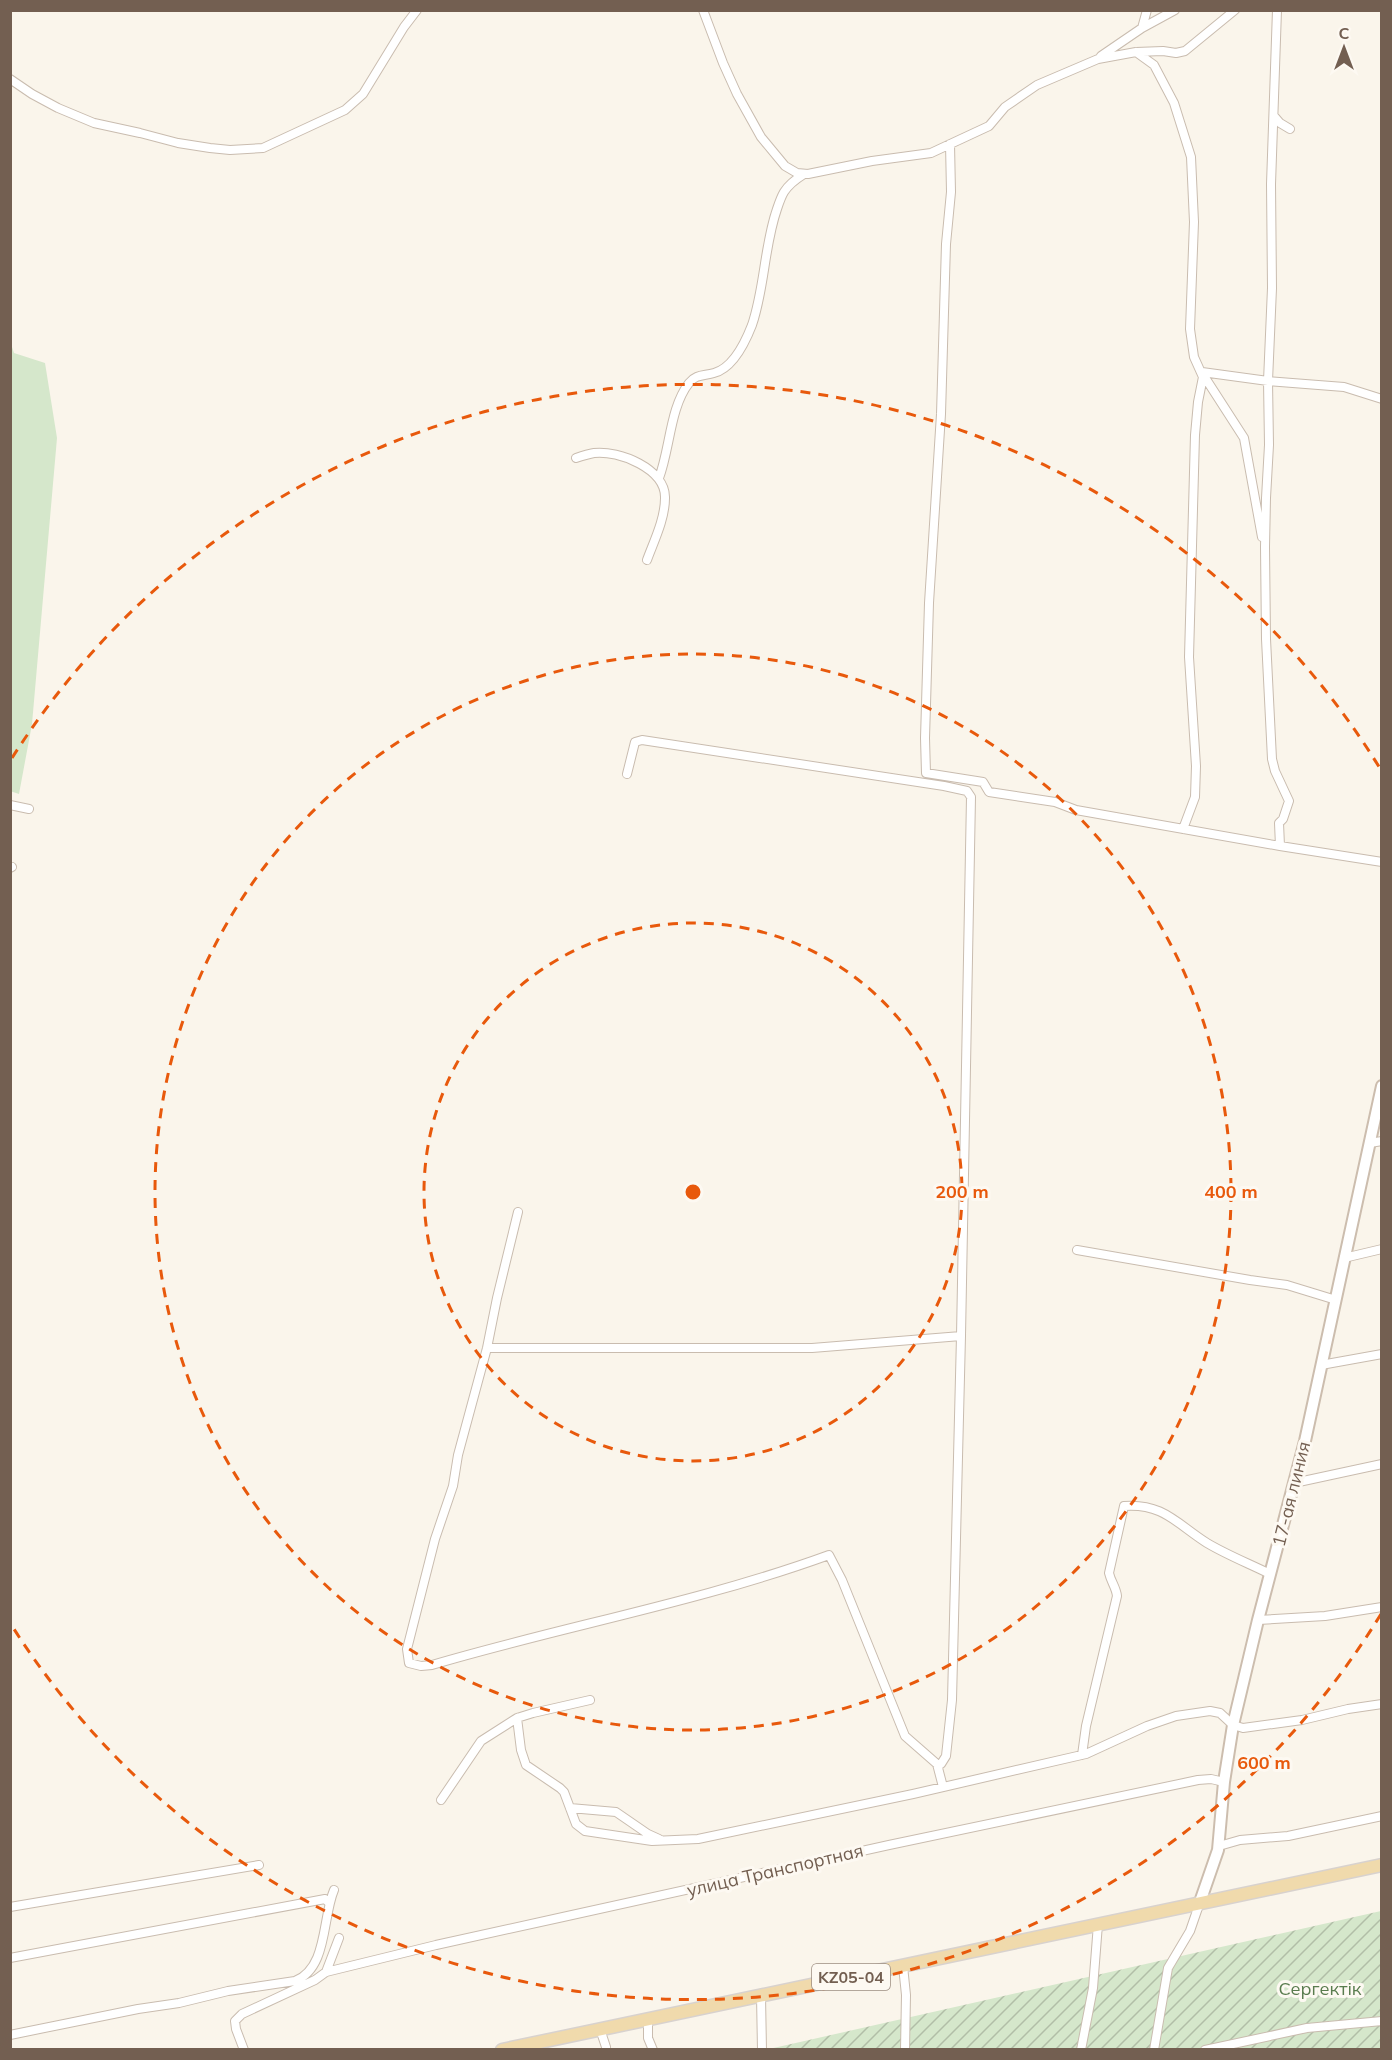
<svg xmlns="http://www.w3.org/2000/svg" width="1392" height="2060" font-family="Mulish,sans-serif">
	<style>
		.grass { fill: #d5e7cb }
		.garden { fill: url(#garden-furrows) }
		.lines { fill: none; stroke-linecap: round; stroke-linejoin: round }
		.street-casing { stroke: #c9bcaf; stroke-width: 10 }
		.secondary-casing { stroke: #ccbdae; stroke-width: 14 }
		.primary-casing { stroke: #d8d2ce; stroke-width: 15 }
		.street { stroke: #fff; stroke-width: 8 }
		.secondary { stroke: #fff; stroke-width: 10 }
		.primary { stroke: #f0daac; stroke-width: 12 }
		.ring { fill: none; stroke: #e8590c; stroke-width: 3; stroke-dasharray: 10 8 }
		.labels { text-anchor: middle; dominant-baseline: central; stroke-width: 6; stroke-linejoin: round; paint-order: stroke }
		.shield { fill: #fdf9f2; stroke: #9c8d81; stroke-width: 1.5 }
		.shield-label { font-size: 16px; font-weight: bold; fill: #735f51 }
		.street-label { font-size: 18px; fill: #735f51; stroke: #fdf9f2 }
		.park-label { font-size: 18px; fill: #597c4e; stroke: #fdf9f2 }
		.centre { fill: #e8590c; stroke: #fdf9f2; stroke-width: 3 }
		.ring-label { font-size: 18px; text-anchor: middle; font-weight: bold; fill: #e8590c; stroke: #fdf9f2; stroke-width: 6; stroke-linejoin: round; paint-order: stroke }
	</style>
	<defs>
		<pattern id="garden-furrows" width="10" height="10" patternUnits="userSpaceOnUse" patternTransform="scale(1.5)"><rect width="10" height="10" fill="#d5e7cb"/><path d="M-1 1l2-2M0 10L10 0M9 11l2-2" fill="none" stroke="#b1bea7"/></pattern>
	</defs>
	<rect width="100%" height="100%" fill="#faf5eb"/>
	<path class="grass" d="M11,344L14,353L45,363L57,438L32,724L19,794L10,791Z"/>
	<path class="garden" d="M1381,1911V2049H769Z"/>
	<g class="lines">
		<defs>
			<path id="street" d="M703,10L723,63L737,94L761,137L785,166L797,173L808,174L872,161L931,153L989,126L1005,107L1037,85L1098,59L1136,52L1163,51L1176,53L1185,51L1235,10
				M1277,10L1271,184L1272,288L1268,381L1269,445L1266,498L1265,547L1266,639L1272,759L1275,771L1289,801L1283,819L1279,823L1280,846
				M1142,28L1175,10
				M1136,52L1154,65L1174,103L1191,157L1194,222L1190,329L1194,357L1203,377L1198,402L1195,435L1189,657L1196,766L1195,797L1183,829
				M1101,56L1142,28L1147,10
				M10,79L32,94L58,108L94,123L140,133L178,143L210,148L230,150L263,148L345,110L363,94L404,27L417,10
				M1274,116L1280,123L1290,129
				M950,144L951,192L946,244L941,414L929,603L925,738L926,773L983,782L989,792L1055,802L1076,810L1280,846L1382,862
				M1202,372L1268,381L1344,387L1382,399
				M1204,376L1244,438L1262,537
				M576,458C582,456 588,454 594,453C619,450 666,469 665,498C665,519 654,541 647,560
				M659,478C670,449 670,407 689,383C696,374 704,376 714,373C733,368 745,343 752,325C765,287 764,246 777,209C779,203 781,197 784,192C789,184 796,179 804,174
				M627,774L635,742L642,740L944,786L967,791L971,797L961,1336L952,1700L946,1756L941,1764H937
				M10,805L29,809
				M10,868L12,867
				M1370,1143L1382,1141
				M518,1212L497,1298L487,1348L458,1455L453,1486L435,1539L407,1649L409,1663L421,1666L432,1665C564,1626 700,1602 829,1555L842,1580L905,1736L937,1764L943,1787
				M1077,1250L1250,1280L1287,1285L1336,1300
				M1344,1258L1382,1249
				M487,1348H812L961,1336
				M1321,1365L1382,1354
				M1294,1483L1382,1464
				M1258,1620L1325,1616L1382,1607
				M517,1718L533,1713L590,1700
				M1082,1755L1086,1726L1117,1596C1116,1587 1111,1582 1109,1573L1124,1506C1163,1503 1177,1524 1207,1543C1227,1555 1250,1564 1270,1574
				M441,1800L481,1741L517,1718L521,1750L526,1765L560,1788L564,1792L576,1824L585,1831L652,1841L698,1839L913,1794L1086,1754L1147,1726L1176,1716L1210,1711L1220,1713L1233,1725L1243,1728L1302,1720L1348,1709L1382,1704
				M570,1808L616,1812L648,1834L659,1839
				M1219,1846L1240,1840L1288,1836L1382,1816
				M10,1907L259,1865
				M10,1958L325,1899L328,1902
				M903,1966L906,1995L905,2050
				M326,1972L339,1938
				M761,1996L762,2050
				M648,2019V2038L653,2050
				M600,2029L606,2047
				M10,2035L138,2009L179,2003L228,1991L295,1981C328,1968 322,1918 334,1890
				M244,2050L236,2029L235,2021L242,2014L315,1980L326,1972L436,1945L563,1917L889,1845L1198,1780L1211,1779L1224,1782
				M1081,2050L1093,1988L1098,1924
				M1154,2050L1168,1968L1190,1931L1200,1902
				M1205,2050L1307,2028L1382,2021"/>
			<path id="secondary" d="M1200,1902L1218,1850L1224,1782L1233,1725L1258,1620L1305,1441L1382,1086"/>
			<path id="primary" d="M502,2050L1382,1865"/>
		</defs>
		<use href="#street" class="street-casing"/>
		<use href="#secondary" class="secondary-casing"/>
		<use href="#primary" class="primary-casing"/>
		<use href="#street" class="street"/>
		<use href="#secondary" class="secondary"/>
		<use href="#primary" class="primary"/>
	</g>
	<g class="ring">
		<circle cx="693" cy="1192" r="269"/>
		<circle cx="693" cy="1192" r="538"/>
		<path d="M1381 1614A807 807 0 0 1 12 1626M12 758A807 807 0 0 1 1381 770"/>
	</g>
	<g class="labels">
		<rect class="shield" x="812" y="1964" width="78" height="26" rx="4.5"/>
		<g class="shield-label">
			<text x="851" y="1977">KZ05-04</text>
		</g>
		<g class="street-label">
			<text transform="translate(1291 1494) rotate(-76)">17-ая линия</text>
			<text transform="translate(775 1870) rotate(-13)">улица Транспортная</text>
		</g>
		<g class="park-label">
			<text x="1320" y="1988">Сергектік</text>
		</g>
	</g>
	<circle cx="693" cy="1192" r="9" class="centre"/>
	<g class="ring-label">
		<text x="962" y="1198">200 m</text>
		<text x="1231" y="1198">400 m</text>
		<text x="1264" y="1769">600 m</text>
	</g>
	<rect width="1392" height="2060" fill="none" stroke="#735f51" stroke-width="24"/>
	<g transform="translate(1344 48)" stroke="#fdf9f2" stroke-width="4.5" paint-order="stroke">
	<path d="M0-4.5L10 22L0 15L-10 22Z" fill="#735f51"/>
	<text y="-9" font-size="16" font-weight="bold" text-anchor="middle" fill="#735f51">С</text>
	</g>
</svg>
